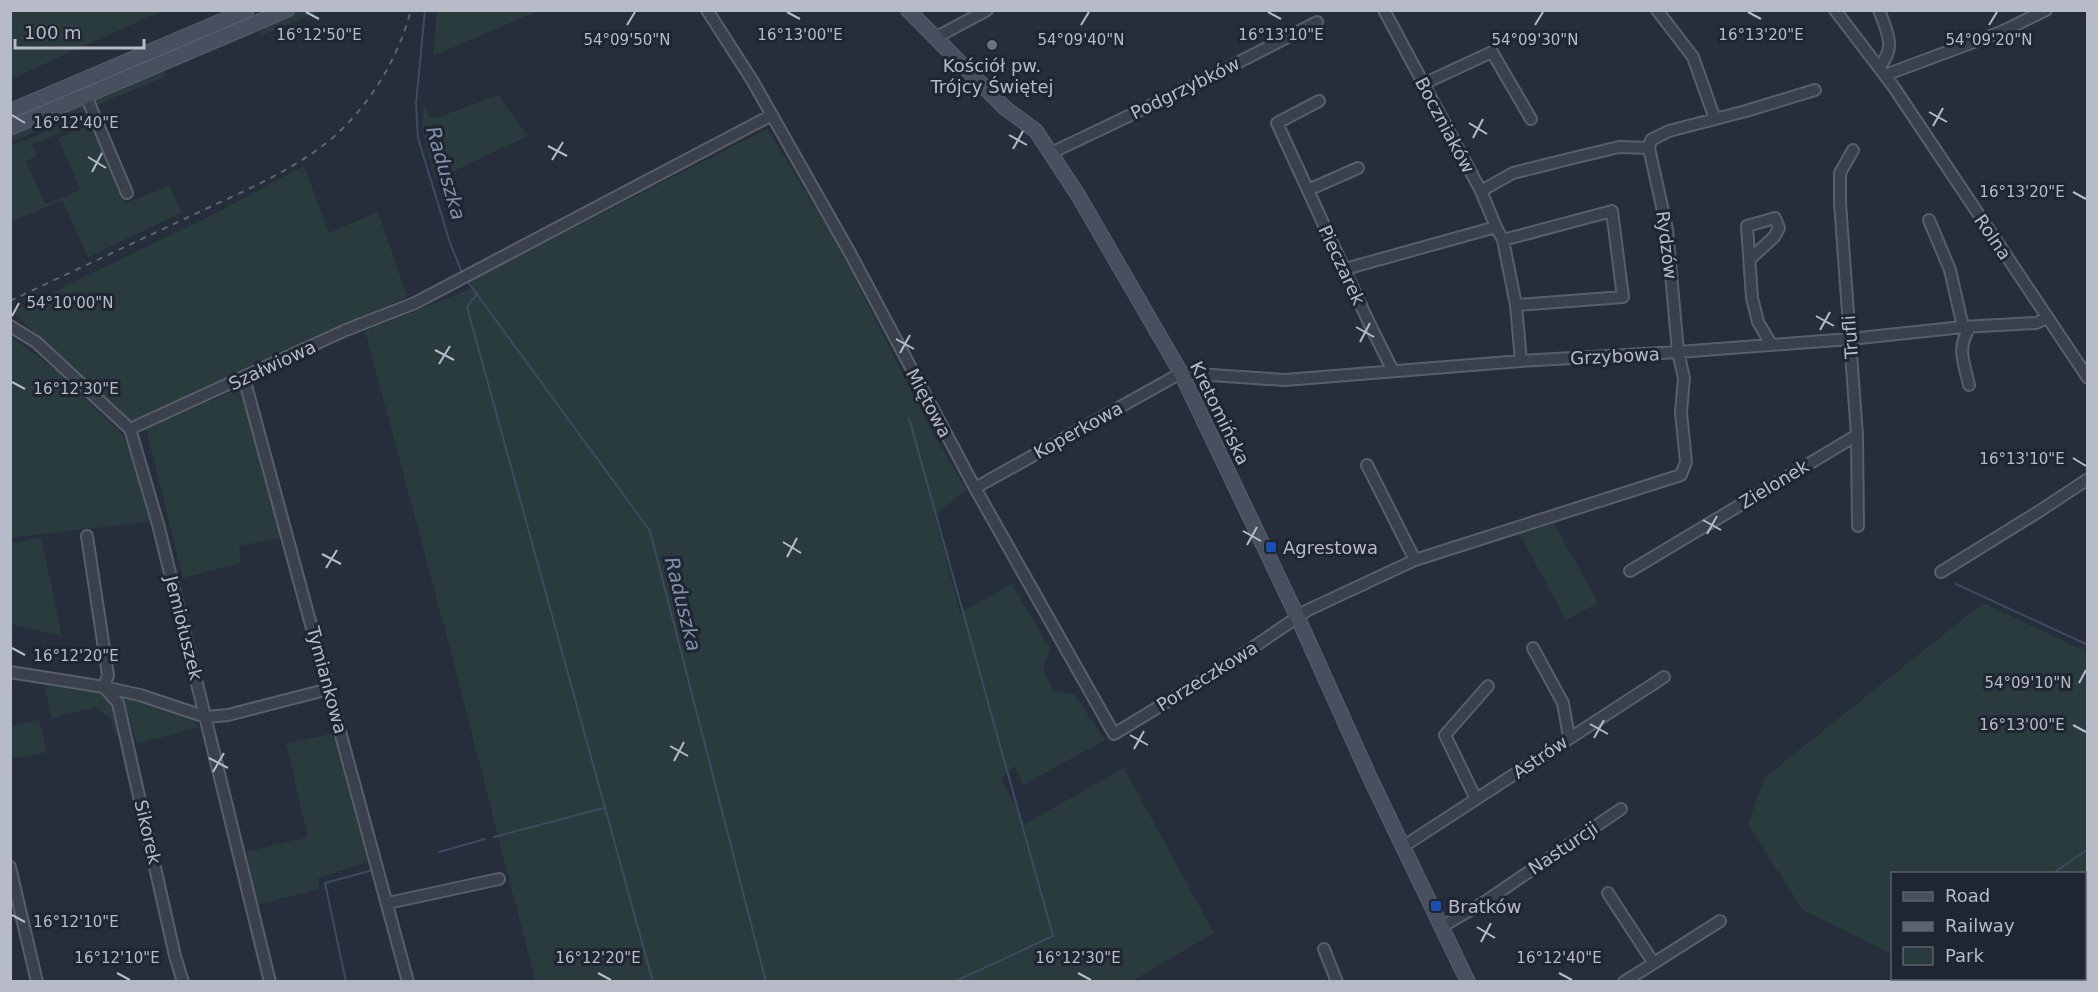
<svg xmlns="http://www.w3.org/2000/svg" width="2098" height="992" font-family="'DejaVu Sans',sans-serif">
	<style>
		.green { fill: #293b3d }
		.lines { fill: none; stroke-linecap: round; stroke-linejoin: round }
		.stream { stroke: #3d4b62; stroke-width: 2 }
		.street-casing { stroke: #585e6a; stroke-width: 14 }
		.secondary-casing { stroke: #585e6a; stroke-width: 16 }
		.street { stroke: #3a404c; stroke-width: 10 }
		.secondary { stroke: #484f5e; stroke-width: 14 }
		.rail { stroke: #5c6472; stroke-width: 2; stroke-dasharray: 6 6; stroke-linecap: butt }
		.ticks { fill: none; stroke: #b6bbc7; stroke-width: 2 }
		.worship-dot { fill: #6b7280; stroke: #1f2531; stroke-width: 2 }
		.transit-dot { fill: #1a4fb4; stroke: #1f2531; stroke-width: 2 }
		.labels { text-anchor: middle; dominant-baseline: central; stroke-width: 6; stroke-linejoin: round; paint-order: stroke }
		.poi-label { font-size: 18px; fill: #b6bbc7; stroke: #1f2531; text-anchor: start }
		.street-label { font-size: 18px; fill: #b6bbc7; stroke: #1f2531 }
		.water-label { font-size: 20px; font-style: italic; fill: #8090ab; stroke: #1f2531 }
		.ticks-label { font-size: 15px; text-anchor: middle; fill: #b6bbc7; stroke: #1f2531; stroke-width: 6; stroke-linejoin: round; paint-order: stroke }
	</style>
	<rect width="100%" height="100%" fill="#262e3b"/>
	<path class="green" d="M11,10H162V11L11,79Z
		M259,11H273L11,122L10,118L30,108Z
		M298,11H320L260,36C260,20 285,16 298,11Z
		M437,11V10L538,11L433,56Z
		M162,70L167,76L95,106L96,99Z
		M498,95L528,136L435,180L422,129L424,104L429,117L436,118Z
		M78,104L87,110L11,142V133Z
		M89,113L91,119L32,145L37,156L26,161L45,204L80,190L58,138L82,128L94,126L126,203L170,185L181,213L88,257L62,200L11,222V146Z
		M767,129L837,243L930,428L966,489L935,516L960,613L1012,584L1050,648L1043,671L1054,691L1074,694L1105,740L1023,785L1015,766L1001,779L1025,824L1124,768L1214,933L1132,981H531L535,980L449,645L365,331L473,288L470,281Z
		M304,166L329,233L378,212L407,297L247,368L140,421L120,418L16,315L14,311L216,213Z
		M10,336L55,369L124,436L152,521L11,538L12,543L41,537L62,636L11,624Z
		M240,388L281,538L239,546L241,563L183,578L146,429Z
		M1554,523L1598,603L1566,620L1519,533Z
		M1983,603L2087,652V981H2077L2071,979L2084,978V874H1892V954L1803,910L1748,825L1764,778Z
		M48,686L102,693L111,702L121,734L115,735L110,718L95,707L52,718L45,689Z
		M124,700H139L191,718L197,723L199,727L137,744Z
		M39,720L47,752L11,759V726Z
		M333,733L368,862L318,878L319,889L257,905L246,852L308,837L286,744Z"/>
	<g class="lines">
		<path class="stream" d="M425,10L416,104L418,138L450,243L461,270
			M468,282L650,531L766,982
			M476,295L467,307L653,982
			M909,418L1053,936L954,982
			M1956,584L2088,645
			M494,837L604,808
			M439,852L485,839
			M2052,874L2088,849
			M346,982L325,883L373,870"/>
		<defs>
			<path id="street" d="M707,10L752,80L850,253L975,488L1114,734L1224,667L1308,610L1415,560L1681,475L1686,462L1681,412L1684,378L1678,352L1667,229L1649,148L1651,140L1669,131L1746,111L1815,90
				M1384,10L1481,191L1496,227L1503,240L1516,305L1521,361
				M1657,10L1693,57L1715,119
				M1835,10L1893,86L2088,378
				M1879,10C1887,32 1897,48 1879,67
				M935,38L987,10
				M1885,75L2001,32L2046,10
				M1423,84L1492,52L1531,119
				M86,96L127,193
				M1319,101L1277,123L1370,325L1393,371
				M1853,150L1840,173V203L1857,435L1858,526
				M1051,153L1204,80L1317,22
				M1308,190L1358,168
				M1481,191L1513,173L1577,157L1619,147L1649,148
				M1929,220L1950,270L1963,327
				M1503,240L1612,211L1623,297L1516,305
				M1750,259L1774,237L1779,228L1775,218L1747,226L1752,298L1758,322L1771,344
				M1345,269L1496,227
				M10,326L36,342L130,429L158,524L270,982
				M244,378L408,982
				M1969,385C1964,362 1956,348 1970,327
				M130,429L346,330L415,303L772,115
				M1367,465L1415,560
				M975,488L1181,373L1285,380L1521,361L1678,352L1850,339L1963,327L2036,323L2047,318
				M1630,571L1857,435
				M1941,572L2038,512L2088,479
				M1533,648L1563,703L1569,737
				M10,672L104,687L108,675L87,536
				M104,687L118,703L175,956L183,982
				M104,687L140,695L206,717L228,715L329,689
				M1476,799L1445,735L1488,686
				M1404,846L1664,677
				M10,867L37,982
				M1608,893L1653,962
				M388,903L499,879
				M1443,926L1486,901L1621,809
				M1324,949L1337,982
				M1624,982L1720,921"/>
			<path id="secondary" d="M908,10L1005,108L1036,131L1078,195L1181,373L1298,618L1370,778L1468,982
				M10,111L247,10
				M10,128L287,10"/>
		</defs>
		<use href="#street" class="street-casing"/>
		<use href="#secondary" class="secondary-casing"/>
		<use href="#street" class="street"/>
		<use href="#secondary" class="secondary"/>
		<path class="rail" d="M10,301C73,271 136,242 199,212C244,191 292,171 330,140C369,107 398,59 411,10"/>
	</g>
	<path class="ticks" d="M306,12L319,19M787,12L800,19M1268,12L1281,19M1748,12L1761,19M627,25L635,12M1081,25L1089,12M1535,25L1543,12M1989,25L1997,12M1929,112L1947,122M12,115L25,123M1469,123L1487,134M1933,126L1943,108M1009,135L1027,145M1473,138L1483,119M548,146L567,156M1013,149L1023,131M88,157L106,168M552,160L563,142M92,172L102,153M2073,192L2086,199M12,316L19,303M1816,316L1834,326M1356,327L1374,337M1820,330L1830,312M896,339L914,349M1360,342L1370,323M435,350L454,360M900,353L910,335M439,364L450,346M12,382L25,389M2073,458L2086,466M1703,520L1721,530M1243,531L1261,541M1707,534L1717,516M783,542L801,553M1247,545L1257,527M322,554L341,564M787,557L797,538M326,568L337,550M12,648L25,655M2079,683L2086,670M1590,724L1608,734M2073,725L2086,732M1130,735L1148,745M1594,738L1604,720M670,746L688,756M1134,749L1144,731M209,758L228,768M674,761L684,742M213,772L224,753M12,915L25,922M1477,927L1495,938M1481,942L1491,923M117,973L130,980M598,973L611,980M1078,973L1091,980M1559,973L1572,980"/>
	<circle class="worship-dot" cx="992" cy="45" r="6"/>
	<g class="transit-dot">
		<rect x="1265" y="541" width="12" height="12" rx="3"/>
		<rect x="1430" y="900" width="12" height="12" rx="3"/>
	</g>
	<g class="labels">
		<g class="poi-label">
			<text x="992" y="65" text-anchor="middle">Kościół pw.<tspan x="992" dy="21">Trójcy Świętej</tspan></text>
			<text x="1283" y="547">Agrestowa</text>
			<text x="1448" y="906">Bratków</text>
		</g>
		<g class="street-label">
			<text transform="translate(1185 88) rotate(-26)">Podgrzybków</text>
			<text transform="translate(1445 125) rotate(62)">Boczniaków</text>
			<text transform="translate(1993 237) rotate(56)">Rolna</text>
			<text transform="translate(1667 245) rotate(83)">Rydzów</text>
			<text transform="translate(1342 265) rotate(65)">Pieczarek</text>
			<text transform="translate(1850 337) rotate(-94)">Trufli</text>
			<text transform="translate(1615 356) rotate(-3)">Grzybowa</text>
			<text transform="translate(272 365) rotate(-25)">Szałwiowa</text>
			<text transform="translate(929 403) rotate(62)">Miętowa</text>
			<text transform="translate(1220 413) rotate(64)">Kretomińska</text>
			<text transform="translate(1078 430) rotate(-29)">Koperkowa</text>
			<text transform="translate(1774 484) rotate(-31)">Zielonek</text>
			<text transform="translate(184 628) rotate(76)">Jemiołuszek</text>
			<text transform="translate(1207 676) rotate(-32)">Porzeczkowa</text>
			<text transform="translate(327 680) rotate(75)">Tymiankowa</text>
			<text transform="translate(1540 757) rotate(-34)">Astrów</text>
			<text transform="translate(148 832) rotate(77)">Sikorek</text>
			<text transform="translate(1563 848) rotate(-34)">Nasturcji</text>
		</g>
		<g class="water-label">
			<text transform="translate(446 173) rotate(74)">Raduszka</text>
			<text transform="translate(683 604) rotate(76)">Raduszka</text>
		</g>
	</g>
	<g class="ticks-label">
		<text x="1761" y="40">16°13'20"E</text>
		<text x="319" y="40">16°12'50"E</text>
		<text x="800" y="40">16°13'00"E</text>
		<text x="1281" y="40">16°13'10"E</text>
		<text x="1989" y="45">54°09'20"N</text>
		<text x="627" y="45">54°09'50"N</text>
		<text x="1081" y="45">54°09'40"N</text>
		<text x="1535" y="45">54°09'30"N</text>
		<text x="76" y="128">16°12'40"E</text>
		<text x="2022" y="197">16°13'20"E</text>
		<text x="70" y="308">54°10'00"N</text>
		<text x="76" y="394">16°12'30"E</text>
		<text x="2022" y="464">16°13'10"E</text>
		<text x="76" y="661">16°12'20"E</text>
		<text x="2028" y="688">54°09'10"N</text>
		<text x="2022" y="730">16°13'00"E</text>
		<text x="76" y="927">16°12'10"E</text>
		<text x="117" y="963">16°12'10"E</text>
		<text x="598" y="963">16°12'20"E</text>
		<text x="1078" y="963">16°12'30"E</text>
		<text x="1559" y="963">16°12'40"E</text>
	</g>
	<rect width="2098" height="992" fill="none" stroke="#b6bbc7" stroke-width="24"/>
	<rect x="1891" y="872" width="195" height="108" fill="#1f2531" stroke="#5b616d" stroke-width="1.5"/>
	<rect x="1903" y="892" width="30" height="9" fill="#484f5e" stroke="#5b616d" stroke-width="1.5"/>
	<text x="1945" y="902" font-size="18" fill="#b6bbc7">Road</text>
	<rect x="1903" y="922" width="30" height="9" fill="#5c6472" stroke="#5b616d" stroke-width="1.5"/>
	<text x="1945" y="932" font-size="18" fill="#b6bbc7">Railway</text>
	<rect x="1903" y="947" width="30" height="18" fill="#293b3d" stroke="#5b616d" stroke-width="1.5"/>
	<text x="1945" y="962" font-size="18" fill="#b6bbc7">Park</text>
	<path d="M15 39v9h129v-9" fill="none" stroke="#b6bbc7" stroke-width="3"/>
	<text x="24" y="39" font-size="18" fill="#b6bbc7" stroke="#1f2531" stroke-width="4.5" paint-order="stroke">100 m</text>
</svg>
